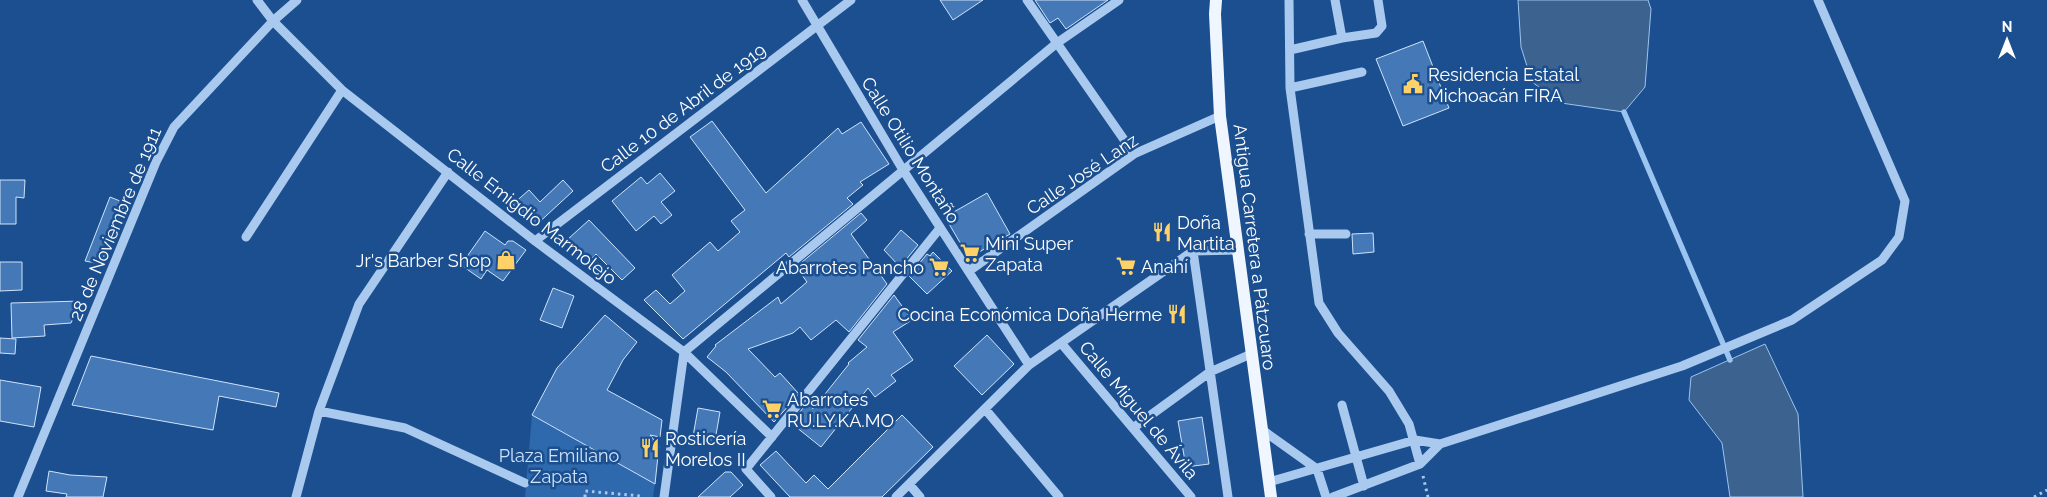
<svg xmlns="http://www.w3.org/2000/svg" width="2047" height="497" font-family="Raleway,sans-serif">
	<style>
		.green { fill: #2e69ad }
		.water { fill: #3c6290; stroke: #9cc4f0 }
		.lines { fill: none; stroke-linecap: round; stroke-linejoin: round }
		.stream { stroke: #9cc4f0; stroke-width: 5.5 }
		.building { fill: #4478b7; stroke: #cfe3fa }
		.path { stroke: #a9c9ee; stroke-width: 3; stroke-dasharray: 2.5 4; stroke-linecap: butt }
		.minor { stroke: #a9c9ee; stroke-width: 9 }
		.major { stroke: #f0f6ff; stroke-width: 12 }
		.labels { text-anchor: middle; dominant-baseline: central; stroke-width: 5; stroke-linejoin: round; paint-order: stroke }
		.poi-label { font-size: 18px; fill: #fff; stroke: #1b4f8f; text-anchor: start }
		.street-label { font-size: 18px; fill: #fff; stroke: #1b4f8f }
		.park-label { font-size: 18px; fill: #cfe3fa; stroke: #1b4f8f }
	</style>
	<rect width="100%" height="100%" fill="#1b4f8f"/>
	<path class="green" d="M532,415L655,484L653,497H525Z"/>
	<path class="water" d="M1518,0H1648L1651,9L1645,87L1624,112L1561,103L1532,82L1521,47Z
		M1765,344L1798,414L1803,497H1730L1722,443L1689,400L1691,377Z"/>
	<g class="lines">
		<path class="stream" d="M1624,112L1730,360"/>
	</g>
	<path class="building" d="M940,0H983L953,20Z
		M1035,0H1108L1066,29L1058,18L1050,23Z
		M1423,41L1449,108L1403,126L1376,59Z
		M712,121L766,193L838,128L842,134L861,122L889,164L860,182L863,185L847,198L853,204L789,257L786,253L683,339L644,300L656,290L670,304L685,291L672,275L710,242L718,251L740,232L731,221L745,210L690,137Z
		M660,173L675,191L661,202L672,215L661,224L654,216L636,231L612,201L641,177L647,184Z
		M0,180H25L24,198L16,197V224H0Z
		M563,180L573,191L534,227L513,204L529,190L540,202Z
		M987,193L1010,234L969,258L945,217Z
		M110,197L125,203L101,264L85,261Z
		M861,213L867,220L851,234L887,284L849,332L836,320L811,340L800,327L793,333L748,349L775,377L780,373L799,394L774,422L726,372L707,357L716,346L715,345L778,297L781,304L807,282L796,267Z
		M589,220L635,268L622,280L596,254L589,261L568,239Z
		M901,230L918,245L900,267L884,250Z
		M485,231L505,245L508,241H513L526,250L503,281L487,270L481,279L461,265Z
		M1373,233L1374,252L1353,254L1352,234Z
		M933,252L952,271L927,294L909,276L927,254L930,256Z
		M0,262H22V290L0,291Z
		M553,288L574,296L562,328L540,320Z
		M894,295L912,320L893,332L913,360L891,375L896,381L875,397L868,388L821,447L791,423L807,403L813,409L849,364L848,363L867,347L858,340Z
		M81,301L71,323L44,325L45,336L12,338L11,303Z
		M605,315L637,342L623,360L607,390L662,420L660,437L650,435L659,446L655,484L532,415L557,368Z
		M987,335L1014,364L982,395L954,366Z
		M0,338L16,339L15,354L0,353Z
		M91,356L279,393L276,407L219,396L213,430L72,405Z
		M0,380L41,387L34,427L0,421Z
		M698,408L720,412L714,446L692,442Z
		M902,415L933,447L882,497H790L760,465L776,451L806,483L814,475L828,489Z
		M1202,417L1209,464L1186,467L1178,421Z
		M49,471L70,475L107,477L103,497H66L67,494L46,491Z
		M725,472H731L743,485L730,497H698Z"/>
	<g class="lines">
		<path class="path" d="M1423,476L1428,497
			M585,497V491L641,496
			M2034,497L2047,490"/>
		<path class="minor" d="M257,0L273,21L342,90L535,241L684,352L772,437
			M802,0L903,170L1029,365
			M1027,0L1134,154
			M1289,0L1290,88L1319,303L1338,333L1389,391L1409,424L1420,464
			M1335,0L1342,38
			M1290,50L1342,38L1376,33L1382,26L1378,0
			M1290,88L1362,72
			M1309,234H1346
			M246,237L342,90
			M535,241L851,0
			M1193,251L1228,497
			M1193,251L1238,250
			M969,271L1134,154L1220,116
			M1061,343L1191,497
			M1342,405L1364,486
			M985,409L1059,497
			M319,411L405,428L525,483
			M1133,428L1210,372L1251,354
			M1261,429L1317,469L1326,497
			M1269,482L1415,440L1440,444
			M909,484L920,497
			M18,497L156,162L174,127L273,21L297,0
			M296,497L319,411L359,304L448,172
			M664,497L684,352L1057,43L1119,0
			M771,497L746,469L940,228
			M896,497L1029,365L1193,251
			M1333,497L1420,464L1440,444L1682,366L1792,320L1882,260L1899,237L1905,201L1818,0"/>
		<path class="major" d="M1216,0L1215,14L1220,116L1271,497"/>
	</g>
	<defs>
		<symbol id="civic-bare" viewBox="-9 -9 18 18"><path d="M-.6-6.5H3V-4.5H.6V-3L4-1V1h2V6H-6V1h2V-1L-.6-3ZM-1.2 2.5V6h2.4V2.5Z" fill="#ffd166" stroke="#1b4f8f" stroke-width="2.5" paint-order="stroke"/></symbol>
		<symbol id="restaurant-bare" viewBox="-9 -9 18 18"><path d="M-5-6h1v4h1v-4h1v4h1v-4h1v5L-1.5 .5V6h-2V.5L-5-1ZM5-6V6H3V1.5H1.5Q1.5-4 5-6Z" fill="#ffd166" stroke="#1b4f8f" stroke-width="2.5" paint-order="stroke"/></symbol>
		<symbol id="supermarket-bare" viewBox="-9 -9 18 18"><path d="M-6-5.5h2.5l.6 2H6L4.5 2H-2.5L-4.4-4H-6ZM-1.5 3.2a1.3 1.3 0 1 0 .1 0ZM3 3.2a1.3 1.3 0 1 0 .1 0Z" fill="#ffd166" stroke="#1b4f8f" stroke-width="2.5" paint-order="stroke"/></symbol>
		<symbol id="shop-bare" viewBox="-9 -9 18 18"><path d="M-5-2.5h2.3a2.7 3.5 0 0 1 5.4 0H5L5.5 6h-11ZM-1.5-2.5h3a1.5 2.3 0 0 0-3 0Z" fill="#ffd166" stroke="#1b4f8f" stroke-width="2.5" paint-order="stroke"/></symbol>
	</defs>
	<g fill-rule="evenodd">
		<use href="#civic-bare" x="1399" y="70" width="28" height="28"/>
		<use href="#restaurant-bare" x="1148" y="218" width="28" height="28"/>
		<use href="#supermarket-bare" x="956" y="239" width="28" height="28"/>
		<use href="#shop-bare" x="492" y="246" width="28" height="28"/>
		<use href="#supermarket-bare" x="1112" y="252" width="28" height="28"/>
		<use href="#supermarket-bare" x="925" y="253" width="28" height="28"/>
		<use href="#restaurant-bare" x="1163" y="300" width="28" height="28"/>
		<use href="#supermarket-bare" x="758" y="395" width="28" height="28"/>
		<use href="#restaurant-bare" x="636" y="434" width="28" height="28"/>
	</g>
	<g class="labels">
		<g class="poi-label">
			<text x="1428" y="74">Residencia Estatal<tspan x="1428" dy="21">Michoacán FIRA</tspan></text>
			<text x="1177" y="222">Doña<tspan x="1177" dy="21">Martita</tspan></text>
			<text x="985" y="243">Mini Super<tspan x="985" dy="21">Zapata</tspan></text>
			<text x="491" y="260" text-anchor="end">Jr's Barber Shop</text>
			<text x="1141" y="266">Anahí</text>
			<text x="924" y="267" text-anchor="end">Abarrotes Pancho</text>
			<text x="1162" y="314" text-anchor="end">Cocina Económica Doña Herme</text>
			<text x="787" y="399">Abarrotes<tspan x="787" dy="21">RU.LY.KA.MO</tspan></text>
			<text x="665" y="438">Rosticería<tspan x="665" dy="21">Morelos II</tspan></text>
		</g>
		<g class="street-label">
			<text transform="translate(683 108) rotate(-37)">Calle 10 de Abril de 1919</text>
			<text transform="translate(911 150) rotate(58)">Calle Otilio Montaño</text>
			<text transform="translate(1082 174) rotate(-34)">Calle José Lanz</text>
			<text transform="translate(532 216) rotate(38)">Calle Emigdio Marmolejo</text>
			<text transform="translate(115 224) rotate(-67)">28 de Noviembre de 1911</text>
			<text transform="translate(1255 247) rotate(83)">Antigua Carretera a Pátzcuaro</text>
			<text transform="translate(1139 410) rotate(50)">Calle Miguel de Ávila</text>
		</g>
		<g class="park-label">
			<text x="559" y="455">Plaza Emiliano<tspan x="559" dy="21">Zapata</tspan></text>
		</g>
	</g>
	<g transform="translate(2007 40)" stroke="#1b4f8f" stroke-width="4" paint-order="stroke">
	<path d="M0-4L9 19L0 12L-9 19Z" fill="#ffffff"/>
	<text y="-8" font-size="14" font-weight="bold" text-anchor="middle" fill="#ffffff">N</text>
	</g>
</svg>
